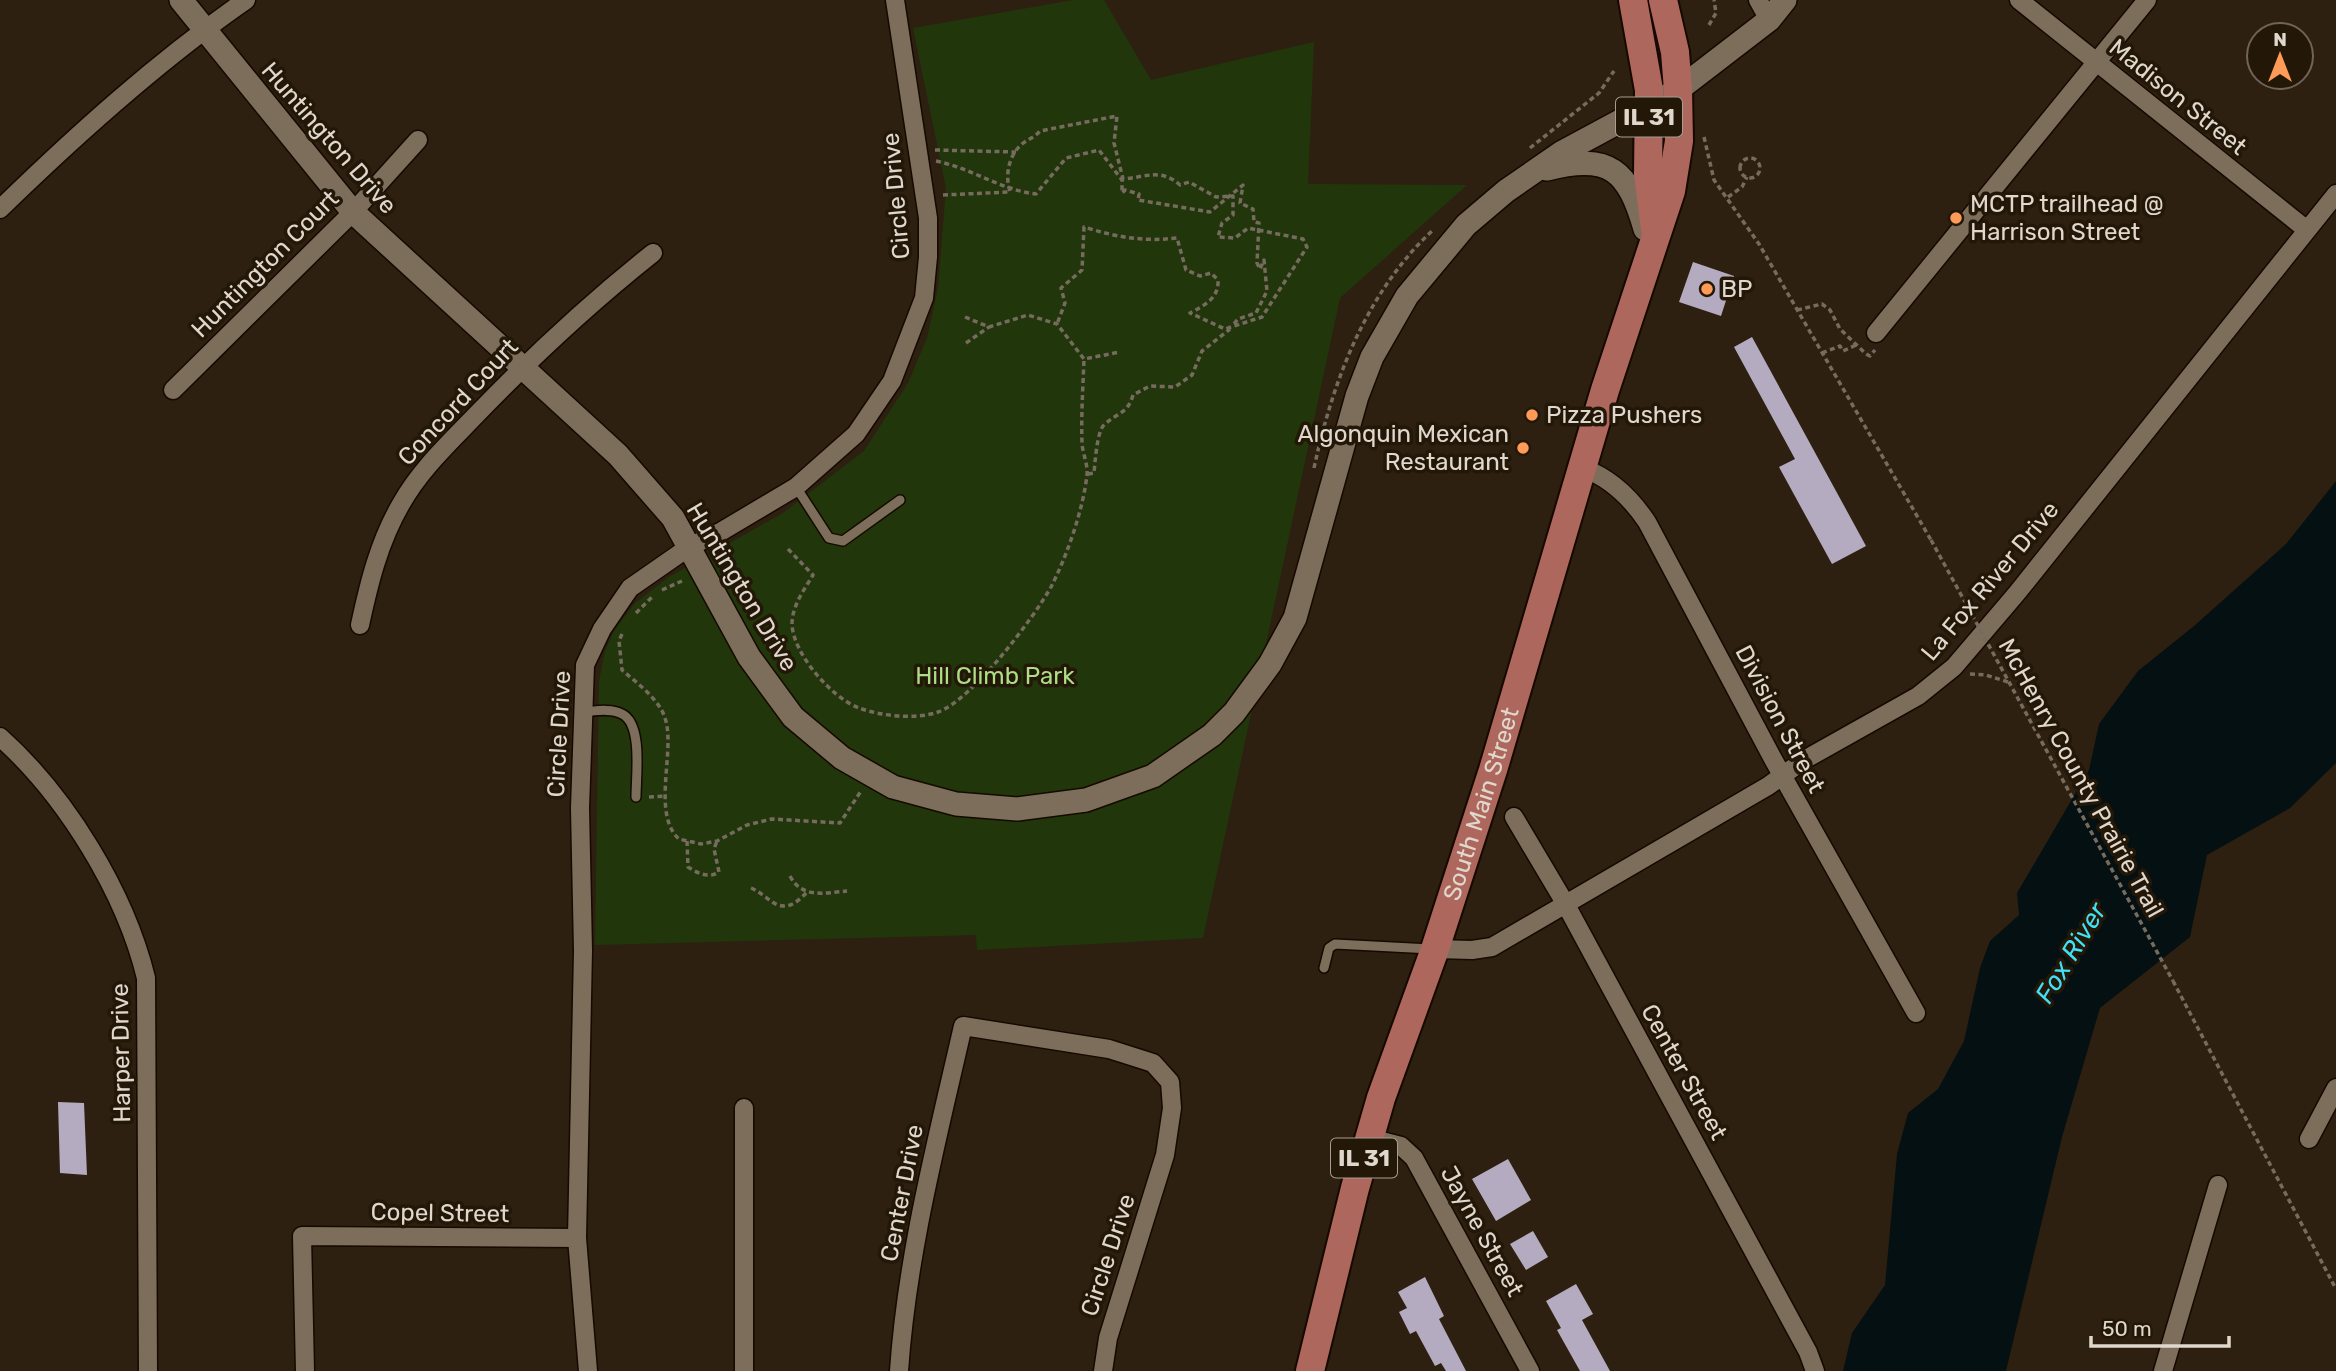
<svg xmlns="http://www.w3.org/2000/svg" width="2336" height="1371" font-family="Rubik,sans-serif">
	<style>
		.green { fill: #21370b }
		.water { fill: #041012 }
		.building { fill: #b5abc1 }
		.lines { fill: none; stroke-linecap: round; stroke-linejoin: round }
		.service-casing { stroke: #150900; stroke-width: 12 }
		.minor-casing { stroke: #150900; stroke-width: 21 }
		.tertiary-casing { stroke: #150900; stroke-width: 26 }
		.primary-casing { stroke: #150900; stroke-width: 32 }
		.path { stroke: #766b5e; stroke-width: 3.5; stroke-dasharray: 5 3.5; stroke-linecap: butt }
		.service { stroke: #7d6d5b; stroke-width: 9 }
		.minor { stroke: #7d6d5b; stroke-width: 18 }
		.tertiary { stroke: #7d6d5b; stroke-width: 23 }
		.primary { stroke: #ad675d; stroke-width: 28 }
		.path-bridge { stroke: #766b5e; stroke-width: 3.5; stroke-dasharray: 5 3.5; stroke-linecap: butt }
		.poi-dot { fill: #fe9b58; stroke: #231708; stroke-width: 2.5 }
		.labels { text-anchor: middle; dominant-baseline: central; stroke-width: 7; stroke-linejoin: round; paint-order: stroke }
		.shield { fill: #231708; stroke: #a79d92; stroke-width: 2 }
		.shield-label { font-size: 23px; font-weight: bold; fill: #e0d7cd }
		.street-label { font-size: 24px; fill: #e0d7cd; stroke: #231708 }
		.poi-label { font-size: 24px; fill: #e0d7cd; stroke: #231708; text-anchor: start }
		.park-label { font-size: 24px; fill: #acde83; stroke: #231708 }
		.water-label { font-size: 26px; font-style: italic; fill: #40e0f6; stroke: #231708 }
	</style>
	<rect width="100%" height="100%" fill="#2d2011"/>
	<path class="green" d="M1073,0H1104L1151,80L1314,42L1308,184L1467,185L1340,298L1203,938L977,950L976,935L595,945L599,681L605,651L614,631L635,603L669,577L783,513L864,451L908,383L927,338L938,289L946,188L913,28Z"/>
	<path class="water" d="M2336,481V763L2290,808L2207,855L2190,937L2100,1008L2062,1137L2006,1371H1843L1852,1333L1885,1285L1897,1154L1908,1113L1938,1089L1964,1041L1980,968L1990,941L2019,915L2017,893L2089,770L2099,724L2138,671L2194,626L2286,544Z"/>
	<path class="building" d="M1693,262L1734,276L1721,316L1679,302Z
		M1752,337L1866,546L1832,564L1779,467L1795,459L1734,347Z
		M58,1102L84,1103L87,1175L60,1173Z
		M1508,1159L1531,1200L1496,1221L1472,1179Z
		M1533,1231L1548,1257L1526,1270L1510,1244Z
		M1425,1277L1444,1316L1439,1319L1466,1371H1446L1441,1363L1435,1366L1416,1331L1410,1334L1399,1312L1407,1308L1398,1292Z
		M1576,1284L1593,1314L1582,1320L1610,1371H1580L1557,1330L1561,1328L1546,1301Z"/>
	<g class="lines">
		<defs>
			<path id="service" d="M796,487L829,538L843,541L900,500
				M584,712C595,711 612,708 622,714C643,724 636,776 636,797
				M1324,968L1329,948L1335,944L1431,949"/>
			<path id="minor" d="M1758,0L1769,20
				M2019,0L2307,230
				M0,209C77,134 158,61 246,0
				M1876,333L2147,0
				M173,390L353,212L418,140
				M1583,468C1610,478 1631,498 1647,522L1773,759L1916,1013
				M360,625C369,583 379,542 401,504C420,470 449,443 476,415C532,357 590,303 653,253
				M0,737C66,796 125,892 146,978L148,1371
				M1514,817L1565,903L1808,1352L1815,1371
				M1435,949L1472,950L1492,947L1768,786L1804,760L1918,696L1954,667L2017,593L2336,194
				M744,1108V1371
				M1370,1138L1401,1146L1414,1158L1530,1371
				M2309,1139L2336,1088
				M305,1371L302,1236L577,1238
				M588,1371L577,1238L583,951L580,808L585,665L602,629L630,588L689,547L722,531L796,487L856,434L892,381L924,298L928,257V218L895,0
				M899,1371C907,1254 937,1140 963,1026L1109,1049L1153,1063L1170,1082L1172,1108L1165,1155L1108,1338L1103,1371
				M2163,1371L2218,1185"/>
			<path id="tertiary" d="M181,0L353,212L618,455L673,518L749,657L793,717L842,758L893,787L956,804L1017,809L1086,800L1153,776L1212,735L1234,713L1270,664L1295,618L1357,396L1372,357L1407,296L1466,225L1506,191L1561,153L1678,90L1769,20L1785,0
				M1547,169C1610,153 1628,170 1645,229"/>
			<g id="primary">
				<path d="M1633,0L1649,90L1648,174L1655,230"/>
				<path id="s1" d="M1310,1371L1355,1188L1381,1098L1435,949L1493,770L1605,390L1671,191L1679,141L1678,90L1675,52L1663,0"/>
			</g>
		</defs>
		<use href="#service" class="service-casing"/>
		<use href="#minor" class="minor-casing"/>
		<use href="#tertiary" class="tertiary-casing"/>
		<use href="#primary" class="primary-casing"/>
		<path class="path" d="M1709,25L1716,13L1714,0
			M1704,137L1714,180L1759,244L1931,540
			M1530,148L1599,93L1614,71
			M935,150L1016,152
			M1740 168a10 10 0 1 1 20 0a10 10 0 1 1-20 0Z
			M936,161C971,168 1001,190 1036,194L1066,158L1099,150L1122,180V193L1125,190L1139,194L1138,200L1210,212L1243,185L1240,203L1253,209L1254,222L1259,223L1257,263L1260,269L1264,260L1267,291L1256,313L1238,319L1233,325
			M943,195L1010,192C1005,176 1008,156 1022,144C1028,139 1034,138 1040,131L1117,116L1114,143L1123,179C1146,177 1161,168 1180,185L1189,182L1216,197L1233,196V215L1222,223L1218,237L1235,238L1248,228L1303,239L1307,247L1262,317L1225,329L1190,313C1205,305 1219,298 1218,280L1211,273L1200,276L1186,270L1177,238C1143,242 1116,237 1084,227L1082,270L1061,288L1065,303L1057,324
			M1728,197L1742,187L1747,177
			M1797,310L1822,304L1830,310L1840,329L1866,354L1870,356L1875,350
			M965,317L989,327L1028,315L1057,324L1084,359L1120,352
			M966,343L989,327
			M1822,353L1840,346L1843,351L1856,345
			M1314,468C1333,380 1366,292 1434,229
			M1088,474L1094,473C1095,463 1097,431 1104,425C1116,413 1128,414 1133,395L1150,386L1175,387L1192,375L1202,351L1230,329
			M788,549L813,575C804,590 792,606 792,624C793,654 832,698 859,708C881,716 915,720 938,712C972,700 1033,619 1051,587C1067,556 1083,510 1087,475C1088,465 1083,454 1082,444C1081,415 1083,387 1084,359
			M662,590L682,581
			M636,613L653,596
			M622,634L619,641L622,670C637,683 659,699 665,718C676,750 651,814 679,839L701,844L717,841L747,825L772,819L840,823L861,791
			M1970,674L1986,675L2008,682
			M649,797L665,796
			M687,841L688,867C697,873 709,879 719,872L714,849L717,841
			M790,876C802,899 825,893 847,891
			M751,888C771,896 780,922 807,892
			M2173,981L2336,1289"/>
		<use href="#service" class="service"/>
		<use href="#minor" class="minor"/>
		<use href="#tertiary" class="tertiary"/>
		<use href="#primary" class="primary"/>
		<path class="path-bridge" d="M1931,540L2173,981"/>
	</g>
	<g class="poi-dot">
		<circle cx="1956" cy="218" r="7"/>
		<circle cx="1707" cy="289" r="7"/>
		<circle cx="1532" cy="415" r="7"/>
		<circle cx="1523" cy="448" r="7"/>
	</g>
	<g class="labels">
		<g class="shield">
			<rect x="1616" y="97.5" width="66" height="39" rx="5"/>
			<rect x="1331" y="1138.5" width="66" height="39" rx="5"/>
		</g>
		<g class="shield-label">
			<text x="1649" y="117">IL 31</text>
			<text x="1364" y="1158">IL 31</text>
		</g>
		<g class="street-label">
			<text transform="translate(2178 97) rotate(39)">Madison Street</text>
			<text transform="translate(329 138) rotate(49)">Huntington Drive</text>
			<text transform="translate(896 196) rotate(-95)">Circle Drive</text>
			<text transform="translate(265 264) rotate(-45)">Huntington Court</text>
			<text transform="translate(458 402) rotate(-47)">Concord Court</text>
			<text transform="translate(1990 581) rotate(-50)">La Fox River Drive</text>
			<text transform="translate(742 587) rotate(59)">Huntington Drive</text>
			<text transform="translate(1780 719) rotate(62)">Division Street</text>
			<text transform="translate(559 734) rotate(-87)">Circle Drive</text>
			<text transform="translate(2081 778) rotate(61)">McHenry County Prairie Trail</text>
			<text stroke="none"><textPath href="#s1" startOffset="593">South Main Street</textPath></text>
			<text transform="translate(121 1053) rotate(-91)">Harper Drive</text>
			<text transform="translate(1684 1072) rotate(61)">Center Street</text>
			<text transform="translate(902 1193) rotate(-79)">Center Drive</text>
			<text transform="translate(440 1213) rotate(1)">Copel Street</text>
			<text transform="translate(1482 1231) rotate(61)">Jayne Street</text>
			<text transform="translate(1108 1255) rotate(-72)">Circle Drive</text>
		</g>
		<g class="poi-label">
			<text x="1970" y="204">MCTP trailhead @<tspan x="1970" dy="28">Harrison Street</tspan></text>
			<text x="1721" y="289">BP</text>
			<text x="1546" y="415">Pizza Pushers</text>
			<text x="1509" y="434" text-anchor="end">Algonquin Mexican<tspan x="1509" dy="28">Restaurant</tspan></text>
		</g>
		<g class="park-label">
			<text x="995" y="676">Hill Climb Park</text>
		</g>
		<g class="water-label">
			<text transform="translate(2071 953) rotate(-59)">Fox River</text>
		</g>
	</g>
	<g transform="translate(2280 56)"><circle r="33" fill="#231708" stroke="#6f6457" stroke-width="2"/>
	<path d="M0-5L12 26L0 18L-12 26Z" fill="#fe9b58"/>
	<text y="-10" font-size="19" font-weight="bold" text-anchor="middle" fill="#e0d7cd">N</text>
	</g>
	<path d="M2091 1336v10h138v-10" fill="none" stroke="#e0d7cd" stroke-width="3.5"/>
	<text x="2102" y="1336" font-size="21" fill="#e0d7cd" stroke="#231708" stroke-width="5" paint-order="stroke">50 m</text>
</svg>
